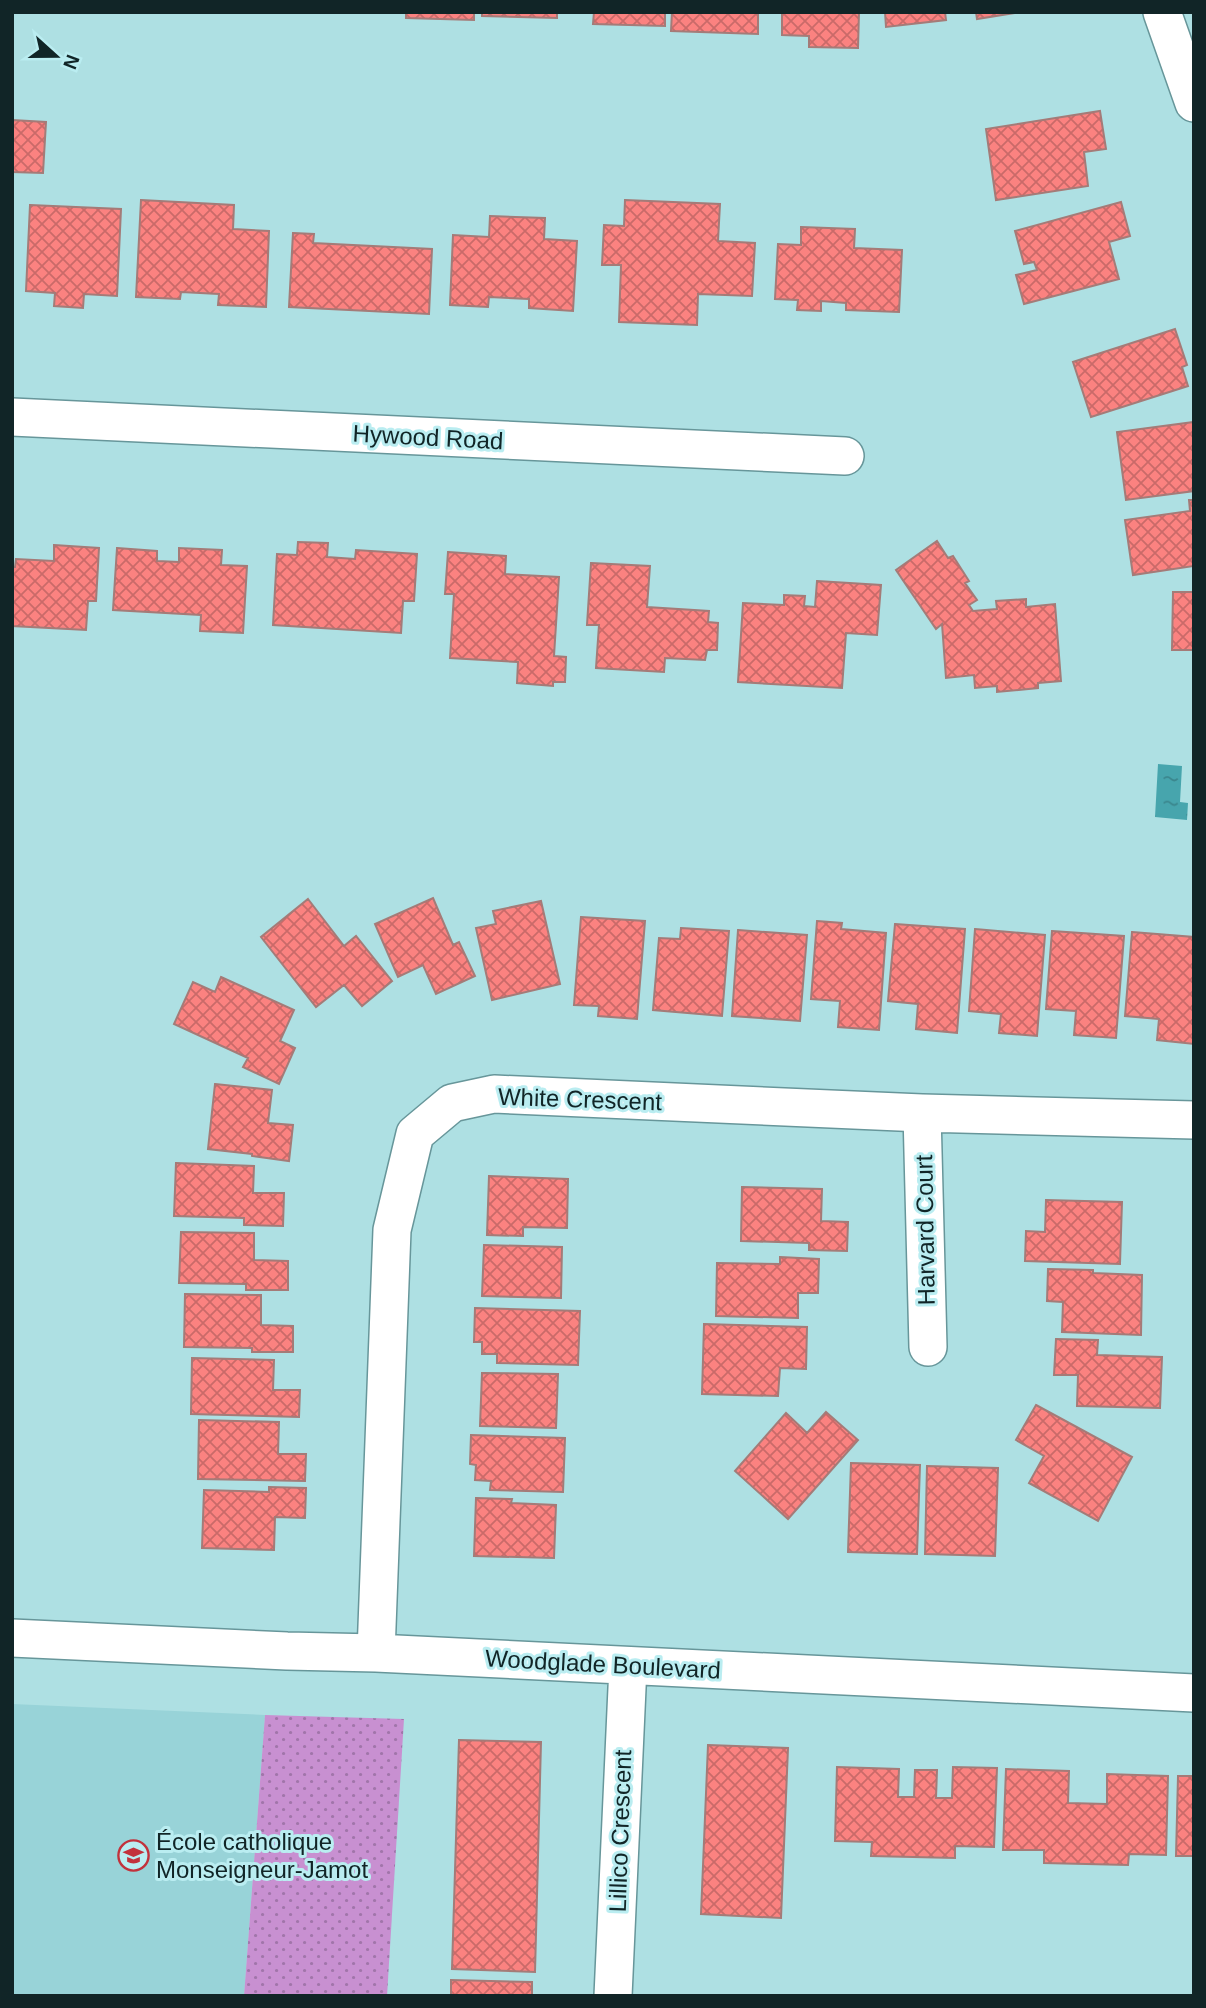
<svg xmlns="http://www.w3.org/2000/svg" width="1206" height="2008" font-family="Helvetica,sans-serif">
	<style>
		.built { fill: #98d3d8 }
		.grass { fill: url(#grass-dots) }
		.water { fill: url(#water-ripples) }
		.building { fill: url(#building-cross-hatch); stroke: #a47b78; stroke-width: 2 }
		.lines { fill: none; stroke-linecap: round; stroke-linejoin: round }
		.street-casing { stroke: #67969a; stroke-width: 40 }
		.street { stroke: #fff; stroke-width: 37 }
		.labels { text-anchor: middle; dominant-baseline: central; stroke-width: 6; stroke-linejoin: round; paint-order: stroke }
		.street-label { font-size: 24px; fill: #112527; stroke: #baedf1 }
		.poi-label { font-size: 24px; fill: #112527; stroke: #baedf1; text-anchor: start }
	</style>
	<defs>
		<pattern id="grass-dots" width="8" height="8" patternUnits="userSpaceOnUse" patternTransform="scale(1.75)"><rect width="8" height="8" fill="#c890d1"/><path d="M2 2h.1M6 6h.1" fill="none" stroke="#a175aa" stroke-width="1.8" stroke-linecap="round"/></pattern>
		<pattern id="water-ripples" width="26" height="14" patternUnits="userSpaceOnUse" patternTransform="scale(1.75)"><rect width="26" height="14" fill="#47a5ad"/><path d="M2 4q2-2 4 0t4 0M15 11q2-2 4 0t4 0" fill="none" stroke="#3a868d"/></pattern>
		<pattern id="building-cross-hatch" width="8" height="8" patternUnits="userSpaceOnUse" patternTransform="scale(1.75)"><rect width="8" height="8" fill="#fb8280"/><path d="M0 0l8 8M0 8l8-8" fill="none" stroke="#ca6a69"/></pattern>
	</defs>
	<rect width="100%" height="100%" fill="#aee0e3"/>
	<path class="built" d="M12,1704L265,1715L244,1996H12Z"/>
	<path class="grass" d="M265,1715L404,1719L387,1996H244Z"/>
	<path class="water" d="M1158,764L1182,766L1180,802L1188,803L1187,820L1155,817Z"/>
	<path class="building" d="M406,12H474V20L406,18Z
		M482,12H557V18L482,16Z
		M594,12H665V26L593,24Z
		M672,12H758V34L671,31Z
		M782,12H859L858,48L809,47V36L782,35Z
		M885,12H945L946,20L886,27Z
		M976,12H1021L977,19Z
		M1100,111L1106,149L1084,152L1088,186L996,200L986,129Z
		M12,120L46,122L43,173L12,172Z
		M141,200L234,205L233,229L269,231L266,307L218,305L219,294L181,292L180,299L136,297Z
		M625,200L720,204L718,241L755,243L752,296L698,294L697,325L619,322L621,265H602L604,225L624,226Z
		M1121,202L1130,236L1109,242L1119,279L1024,304L1016,275L1037,270L1034,262L1024,264L1015,231Z
		M30,205L121,209L117,296L84,294L83,308L54,306L55,293L26,291Z
		M490,216L545,218L544,239L577,241L573,311L529,308V299L489,297L488,307L450,305L453,235L489,237Z
		M801,227L855,229L854,248L902,250L899,312L846,310V303L821,301V311L797,310L798,300L775,299L778,244L801,245Z
		M293,233L314,234L313,243L432,249L429,314L289,307Z
		M1175,329L1187,365L1182,367L1188,386L1091,417L1073,362Z
		M1194,422V491L1126,500L1117,432Z
		M1189,500H1194V566L1133,575L1125,520L1190,511Z
		M937,541L948,558L953,556L969,581L965,583L977,600L969,605L973,611L997,609L996,601L1026,599V607L1055,604L1061,681L1038,683V688L997,692V686L975,688L974,675L946,678L942,624L936,629L896,570Z
		M298,542L328,543L327,557L355,559L356,550L417,554L414,601H403L401,633L273,625L277,554L297,555Z
		M54,545L99,548L96,601H88L86,630L12,626V567H15L16,559L54,561Z
		M117,548L157,551V561L179,562V548L222,550L221,565L247,566L243,633L200,631L201,615L113,610Z
		M448,552L506,556L505,574L559,577L554,656L566,657L565,682H553V686L517,683L518,662L450,658L454,594H445Z
		M591,563L650,566L647,607L709,611L708,622L718,623L717,650H707L705,660L665,658L664,672L596,668L599,625H587Z
		M817,581L881,585L877,635L846,633L842,688L738,682L743,603L784,605V595L805,596L804,606L815,607Z
		M1173,592H1194V650H1172Z
		M433,898L453,945L459,942L475,976L436,994L423,965L398,977L375,924Z
		M308,899L344,946L356,936L392,981L362,1006L344,985L316,1007L261,937Z
		M541,901L560,984L492,1000L476,928L496,924L493,911Z
		M581,917L645,921L637,1019L598,1016L599,1006L574,1005Z
		M817,921L842,923L841,929L886,933L879,1030L838,1027L840,1001L811,999Z
		M895,924L965,929L957,1033L916,1029L918,1004L888,1001Z
		M681,928L729,931L722,1016L653,1010L659,938L680,939Z
		M975,929L1045,935L1037,1036L999,1033L1001,1014L969,1011Z
		M738,930L807,935L800,1021L732,1016Z
		M1052,931L1124,936L1116,1038L1074,1035L1076,1011L1046,1009Z
		M1132,932L1194,937V1044L1157,1040L1159,1019L1125,1016Z
		M221,977L294,1010L280,1041L295,1048L279,1084L243,1067L248,1058L174,1024L193,982L215,992Z
		M215,1084L272,1090L268,1123L293,1125L289,1161L252,1156V1154L208,1149Z
		M176,1163L254,1166L253,1193H284L283,1226L244,1225V1218L174,1216Z
		M489,1176L568,1179L567,1228L523,1227V1236L487,1235Z
		M742,1187L822,1189L821,1221L848,1222L847,1251L809,1250V1243L741,1241Z
		M1046,1200L1122,1202L1120,1264L1025,1261L1026,1231L1045,1232Z
		M181,1232L254,1233V1260L288,1261V1290H246V1284L179,1283Z
		M484,1245L562,1247L561,1298L482,1296Z
		M780,1257L819,1259L818,1293H798V1318L716,1316L717,1263L780,1264Z
		M1048,1269L1093,1270V1273L1142,1275L1141,1335L1062,1332L1063,1302L1047,1301Z
		M185,1294L261,1295V1325L293,1326V1352H252V1348L184,1347Z
		M475,1308L580,1311L578,1365L497,1363V1354H482V1342H474Z
		M704,1324L807,1327L806,1369L780,1368L778,1396L702,1394Z
		M1056,1339L1098,1340L1097,1355L1162,1357L1160,1408L1077,1406L1078,1375H1054Z
		M192,1358L274,1360L273,1390H300L299,1417L191,1414Z
		M482,1373L558,1374L556,1428L480,1426Z
		M1036,1405L1132,1457L1098,1521L1029,1483L1044,1456L1016,1440Z
		M826,1412L858,1440L788,1519L735,1471L786,1413L807,1433Z
		M199,1420L279,1422L278,1454H306L305,1481L198,1479Z
		M471,1435L565,1438L563,1492L490,1490L491,1481L475,1480L476,1465L470,1464Z
		M851,1463L920,1465L917,1554L848,1552Z
		M927,1466L998,1468L995,1556L925,1554Z
		M269,1487L306,1488L305,1518L275,1517L274,1550L202,1548L204,1490L269,1492Z
		M476,1498L512,1499L511,1503L556,1505L554,1558L474,1556Z
		M459,1740L541,1742L535,1972L452,1969Z
		M708,1745L788,1748L781,1918L701,1914Z
		M837,1767L899,1769L898,1797H914L915,1770H937L936,1798H952L953,1767L997,1768L994,1847L955,1846V1858L871,1856L872,1842L835,1841Z
		M1006,1769L1069,1771L1068,1803L1107,1804V1774L1168,1776L1166,1855L1129,1854L1128,1865L1044,1863V1850H1003Z
		M1178,1776H1194V1856H1176Z
		M451,1980L532,1982V1996H451Z"/>
	<g class="lines">
		<defs>
			<path id="street" d="M1162,12L1194,103
				M12,417L845,456
				M922,1113L928,1347
				M12,1638L287,1651L376,1653L1194,1693
				M376,1653L392,1230L415,1134L452,1103L494,1094L922,1113L1194,1120
				M613,1996L628,1666"/>
		</defs>
		<use href="#street" class="street-casing"/>
		<use href="#street" class="street"/>
	</g>
	<defs>
		<symbol id="school-ring" viewBox="-11 -11 22 22"><circle r="9.5" fill="#baedf1" stroke="#c2323c" stroke-width="1.5"/><path d="M0-5L7-2L0 1L-7-2ZM-4 1L0 2.5L4 1V4Q0 6-4 4Z" fill="#c2323c"/></symbol>
	</defs>
	<g fill-rule="evenodd">
		<use href="#school-ring" x="116" y="1838" width="35" height="35"/>
	</g>
	<g class="labels">
		<g class="street-label">
			<text transform="translate(428 437) rotate(3)">Hywood Road</text>
			<text transform="translate(580 1099) rotate(2)">White Crescent</text>
			<text transform="translate(925 1230) rotate(-91)">Harvard Court</text>
			<text transform="translate(603 1664) rotate(3)">Woodglade Boulevard</text>
			<text transform="translate(620 1831) rotate(-88)">Lillico Crescent</text>
		</g>
		<g class="poi-label">
			<text x="156" y="1841">École catholique<tspan x="156" dy="28">Monseigneur-Jamot</tspan></text>
		</g>
	</g>
	<rect width="1206" height="2008" fill="none" stroke="#112527" stroke-width="28"/>
	<g transform="translate(56 56) rotate(111)" stroke="#baedf1" stroke-width="5" paint-order="stroke">
	<path d="M0-5L12 26L0 18L-12 26Z" fill="#112527"/>
	<text y="-10" font-size="19" font-weight="bold" text-anchor="middle" fill="#112527">N</text>
	</g>
</svg>
